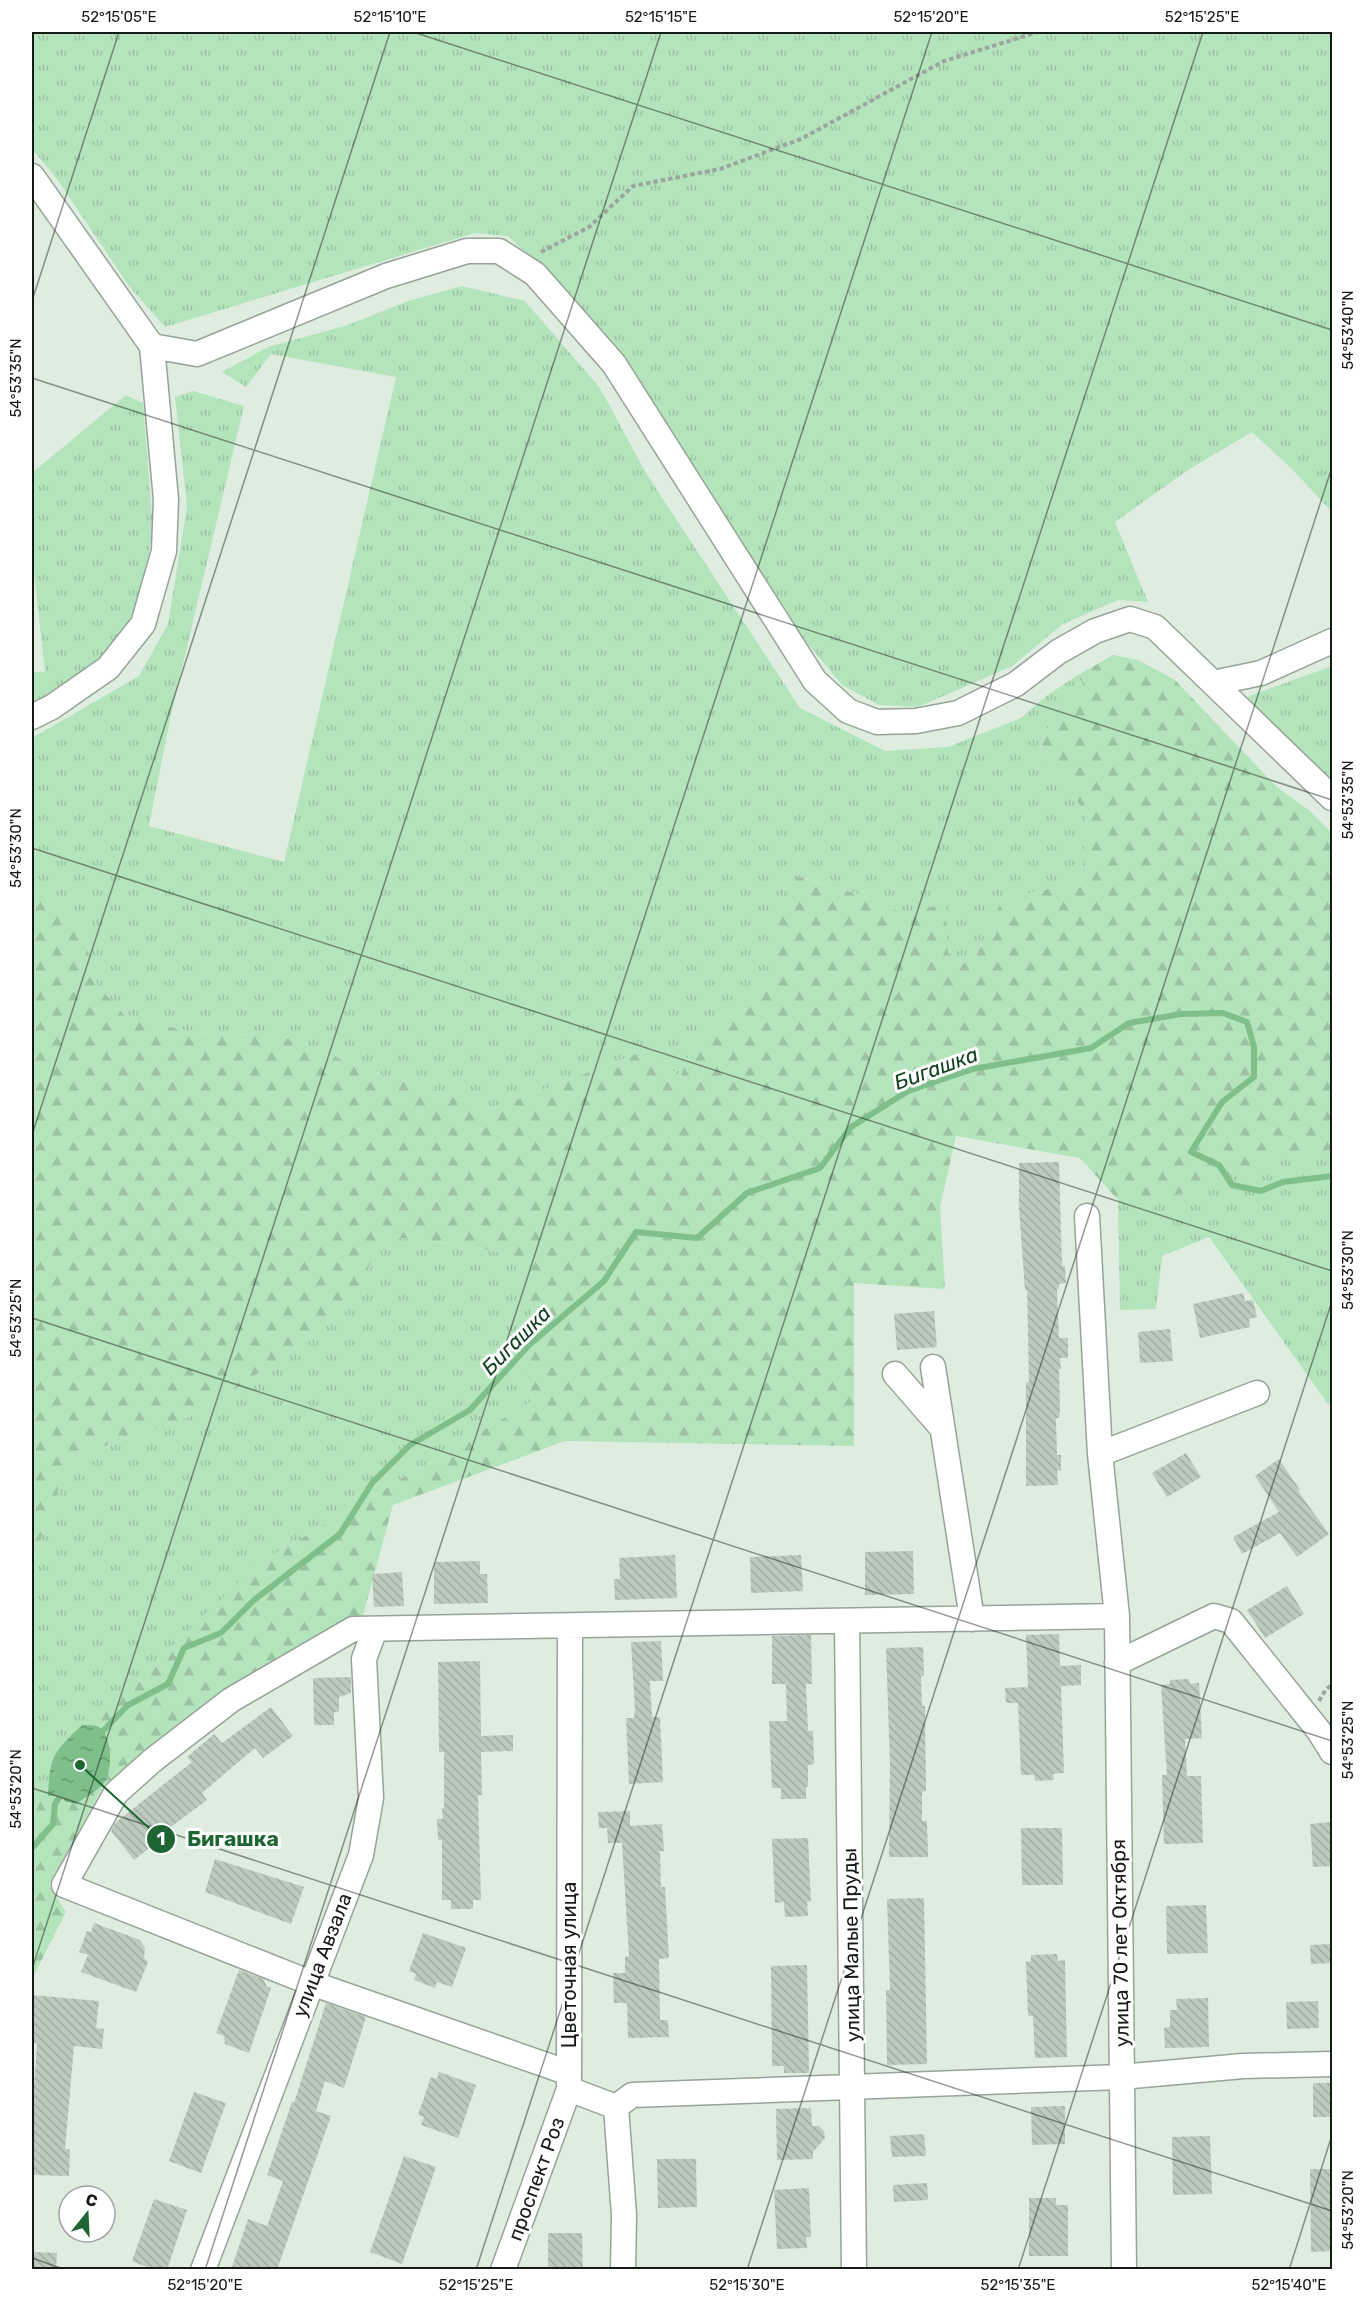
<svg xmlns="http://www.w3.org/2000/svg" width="1364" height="2301" font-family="Rubik,sans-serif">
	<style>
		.grass { fill: url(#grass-tufts) }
		.forest { fill: url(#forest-firs) }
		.water { fill: url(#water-ripples) }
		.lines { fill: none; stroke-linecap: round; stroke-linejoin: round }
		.stream { stroke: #7ebf8b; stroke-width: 6 }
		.building { fill: url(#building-back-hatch) }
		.minor-casing { stroke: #96a498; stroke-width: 27 }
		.path { stroke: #9ba69c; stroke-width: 4; stroke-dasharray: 4.5 3; stroke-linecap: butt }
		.minor { stroke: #fff; stroke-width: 24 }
		.ticks { fill: none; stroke: #151a16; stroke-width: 1.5; stroke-opacity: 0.45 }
		.labels { text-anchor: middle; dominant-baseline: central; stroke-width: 6; stroke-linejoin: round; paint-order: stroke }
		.street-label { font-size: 20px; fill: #151a16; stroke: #fff }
		.water-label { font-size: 21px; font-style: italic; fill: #11411f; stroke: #fff }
		.leader { fill: none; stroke: #1d6633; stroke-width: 2 }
		.callout-dot { fill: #1d6633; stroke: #fff; stroke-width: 2 }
		.mark-label { font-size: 18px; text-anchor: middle; font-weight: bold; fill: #fff }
		.callout-label { font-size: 21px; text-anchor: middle; font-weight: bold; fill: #1d6633; stroke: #fff; stroke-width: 6; stroke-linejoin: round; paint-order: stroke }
		.neatline { fill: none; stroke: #151a16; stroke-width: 2 }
		.ticks-label { font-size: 15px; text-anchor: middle; fill: #151a16 }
	</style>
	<defs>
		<pattern id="grass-tufts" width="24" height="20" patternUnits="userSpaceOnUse" patternTransform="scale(1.5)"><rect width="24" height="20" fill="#b4e4bc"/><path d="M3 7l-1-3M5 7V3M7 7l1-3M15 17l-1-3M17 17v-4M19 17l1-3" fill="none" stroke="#9ac3a1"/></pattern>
		<pattern id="forest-firs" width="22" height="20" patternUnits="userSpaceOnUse" patternTransform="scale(1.5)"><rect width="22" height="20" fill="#b4e4bc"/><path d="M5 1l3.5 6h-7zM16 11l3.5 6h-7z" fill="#9ac3a1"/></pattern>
		<pattern id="water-ripples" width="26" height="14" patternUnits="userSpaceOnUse" patternTransform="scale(1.5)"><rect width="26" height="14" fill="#7ebf8b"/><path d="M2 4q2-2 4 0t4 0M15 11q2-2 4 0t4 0" fill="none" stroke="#669a71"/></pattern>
		<pattern id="building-back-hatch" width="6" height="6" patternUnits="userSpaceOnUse" patternTransform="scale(1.5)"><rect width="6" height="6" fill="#bccbbe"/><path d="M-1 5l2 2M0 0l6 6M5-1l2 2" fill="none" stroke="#a1aea3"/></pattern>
	</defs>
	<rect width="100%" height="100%" fill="#deede0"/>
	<path class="grass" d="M32,32H1332V512L1293,470L1252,432L1188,470L1115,522L1148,602L1118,600L1063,624L1012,666L918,707L879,705L842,685L797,631L716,500L647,396L578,305L508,236L475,233L165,327L129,286L57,179L32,149Z
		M462,286L525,301L600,388L646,473L800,708L885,751L948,747L1021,718L1046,696L1078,675L1087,690L1054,710L1040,751L1070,783L1086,821L1081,886L1041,890L1003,900L971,967L948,953L906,914L857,894L798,876L772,925V983L734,1015L696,1039L680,1078L652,1048L493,1109L369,1070L281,1036L192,1032L126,1017L94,981L84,930L32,885V738L139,676L168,624L187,507L175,397L193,391L244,406L170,719L149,826L284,862L396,377L271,354L246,387L222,372L268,347L348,325L408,301Z
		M126,395L143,403L153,529L144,581L129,624L98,662L32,704V672H45L32,555V473Z
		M1332,666V787L1244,698Z
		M1278,1155H1332V1402L1328,1404L1209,1237L1162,1256L1156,1309L1120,1310L1118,1200Z
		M383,1236L470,1246L511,1255L533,1307L517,1348L534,1400L258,1564L32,1816V1564L70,1458L203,1412L350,1308Z"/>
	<path class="forest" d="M1113,655L1138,660L1175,680L1277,787L1310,811L1332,833V1155H1278L1186,1193L1118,1200L1080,1158L956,1136L940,1207L945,1289L854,1283V1446L565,1441L393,1505L362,1619L226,1688L103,1787L49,1885L66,1912L32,1979V1816L35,1814L59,1753L258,1564L534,1400L517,1348L533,1307L511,1255L470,1246L383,1236L350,1308L203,1412L70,1458L32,1564V885L84,930L94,981L126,1017L192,1032L281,1036L369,1070L493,1109L652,1048L680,1078L695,1039L734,1015L772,983V925L797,876L857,894L906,914L945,903L948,953L971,967L1002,900L1041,890L1081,886L1086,821L1070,783L1040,751L1054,710L1086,690L1078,675Z"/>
	<path class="water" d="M82,1725C87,1725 93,1725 97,1726C113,1733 113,1771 104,1783C98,1791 84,1798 76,1804L65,1801L61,1795L48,1796C50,1755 53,1753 82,1725Z"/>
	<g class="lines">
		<path class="stream" d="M103,1731L128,1705L168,1684L184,1648L221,1633L254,1600L340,1534L372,1483L410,1445L470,1410L529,1345L604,1281L636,1232L697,1238L747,1193L820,1168L851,1127L908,1091L973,1069L1091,1048L1129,1023L1181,1014L1223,1013L1247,1022L1254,1047V1077L1222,1102L1191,1152L1219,1165L1232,1185L1261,1191L1283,1182L1332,1176
			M32,1848L53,1824L55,1804L61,1795"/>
	</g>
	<path class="building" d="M1059,1162L1062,1266H1065L1066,1283L1059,1284V1289H1057L1059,1338H1068V1358H1060L1061,1369H1059L1060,1410L1059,1418H1056L1057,1455H1061V1471L1057,1470L1058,1485L1026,1486V1383L1029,1382L1027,1290H1025L1019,1208V1163Z
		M1243,1293L1245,1301L1253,1300L1257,1317L1249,1319L1250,1327L1200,1338L1193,1304Z
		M934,1311L937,1347L897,1350L894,1314Z
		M1170,1329L1173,1361L1140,1363L1138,1332Z
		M1186,1453L1201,1477L1167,1497L1152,1473Z
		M1279,1459L1300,1490L1298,1491L1329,1534L1297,1557L1280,1533L1242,1554L1233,1537L1279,1512L1255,1476Z
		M913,1551L914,1594L865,1595V1552Z
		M675,1555L677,1598L615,1600L614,1579H620L619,1558Z
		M801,1555L803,1591L751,1593L750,1557Z
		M480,1561V1574H487L488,1603L434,1604V1562Z
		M402,1572L404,1606L374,1607L372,1574Z
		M1287,1586L1304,1614L1265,1638L1247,1610Z
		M1059,1634L1060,1666L1081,1665V1685L1061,1686L1064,1773L1053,1774L1054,1780L1035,1781L1034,1775H1021L1018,1703H1006L1005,1688L1028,1687L1026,1635Z
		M811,1635L812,1684H806L808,1731H813L814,1764L808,1765V1787H806V1799H781V1788H772L769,1721H787L786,1684H772V1636Z
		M661,1641L663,1681H650L652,1717H660L663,1782L629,1784L626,1718H634L635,1710L631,1642Z
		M923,1647L924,1676H921L922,1706H925L926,1791L922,1792V1821H927L928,1857H889L890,1765L886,1648Z
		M480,1661L481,1736L513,1735V1751L481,1752L482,1795H478L481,1900H473V1909H451V1900H442V1840H438L437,1819H443L442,1808H444V1752H439L438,1662Z
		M351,1677V1693L339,1697V1712H334V1725H314L313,1678Z
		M1189,1679L1190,1684L1199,1683L1202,1738L1185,1739L1187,1776H1201L1203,1843L1164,1844L1162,1775H1167L1161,1685L1170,1684V1680Z
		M271,1707L293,1736L263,1758L255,1748L202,1793L207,1800L160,1835L162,1838L134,1860L111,1831L115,1823L192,1762L187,1757L214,1734L222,1743Z
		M630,1811V1826L662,1824L664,1851H660L661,1887H665L669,1958L659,1959L660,2020H668L669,2037L628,2038L627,2003H614L613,1973H625V1957L629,1956L622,1843H608L607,1828H599L598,1812Z
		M1332,1822V1866L1313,1867L1310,1824Z
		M1021,1828H1062L1063,1885H1022Z
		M808,1838L811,1901L807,1902L808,1916L785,1917L784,1902L775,1903L772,1839Z
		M215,1859L304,1887L291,1924L205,1892Z
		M924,1898L927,2064L887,2065L886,1990H890L887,1899Z
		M1206,1905L1208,1953L1167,1954L1166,1906Z
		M94,1923L140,1940L145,1948L144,1958L148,1962L136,1992L81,1972L88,1955L79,1952L87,1931L91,1932Z
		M423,1933L466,1948L452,1987L437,1982L435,1988L414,1980L416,1974L409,1971Z
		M1332,1944V1963L1311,1964L1310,1945Z
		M1057,1954L1058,1961L1065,1960L1067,2057L1035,2058L1033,2016H1028L1026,1962L1031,1961V1955Z
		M807,1965L809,2073H784V2066H772L771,1966Z
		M239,1970L263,1979L267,1987L271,1988L249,2053L225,2044L224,2036L216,2033Z
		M32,1995L99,2001L96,2028L104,2029L102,2049L74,2046L65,2149H70L69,2176L32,2175V2114L37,2043H32Z
		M1208,1998L1209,2047L1165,2048L1164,2028L1170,2027V2010H1177L1176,1999Z
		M1318,2001L1319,2028L1287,2029L1286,2002Z
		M326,2003L366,2017L344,2088L325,2081L316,2111L331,2116L277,2270H231L248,2219L267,2226L283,2181L267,2175L292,2102L294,2103Z
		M439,2072L476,2085L458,2138L421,2125L424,2117L418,2115L431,2077L437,2079Z
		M1313,2083H1332V2117H1313Z
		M194,2092L226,2103L201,2173L169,2161Z
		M1065,2106V2144L1032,2145L1031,2107Z
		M811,2108L812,2126H819L824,2131L825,2138L813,2152V2159L777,2160L776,2109Z
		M924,2134L926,2156L892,2157L890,2136Z
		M1210,2136L1212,2194L1173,2195L1172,2137Z
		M404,2156L436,2167L402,2264L370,2252Z
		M657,2159H696L697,2207L658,2208Z
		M1310,2169H1332V2251L1311,2252Z
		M927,2183L928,2200L894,2202L893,2185Z
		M809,2188L811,2237H806L807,2248L777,2249L774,2190Z
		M1029,2198H1056V2205H1068V2256H1029Z
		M154,2199L187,2210L167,2270H154L132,2261Z
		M548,2233H582L583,2270H548Z
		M32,2252L57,2253L56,2270H32Z"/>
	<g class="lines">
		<defs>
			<path id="minor" d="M32,176L152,346L197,354L386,276L467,251H499L535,274L614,364L815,681L848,711L877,722L916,721L958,713L1016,684L1058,652L1095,631L1130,619L1155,627L1332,798
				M1213,683L1261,673L1332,641
				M32,717L52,707L108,668L143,624L164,551L166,500L152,346
				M1087,1216L1100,1454L1117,1616L1124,2270
				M933,1367L972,1619
				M895,1374L942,1428
				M1100,1454L1257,1393
				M847,1621L854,2270
				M1117,1663L1214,1616L1231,1621L1319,1731L1332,1752
				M569,2073L311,1983L64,1885L116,1793L153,1760L231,1700L353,1629L1117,1616
				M569,2089L616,2107
				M616,2107L632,2095L1121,2077L1243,2066L1332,2064
				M616,2107L624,2215L623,2270
				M203,2270L361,1855L371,1798L364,1659L375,1629
				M503,2270L569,2089L570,1627"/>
		</defs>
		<use href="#minor" class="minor-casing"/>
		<path class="path" d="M541,252L589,227L633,186L720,169L801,139L944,61L1038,32
			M1319,1701L1326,1689L1332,1685"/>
		<use href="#minor" class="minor"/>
	</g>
	<path class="ticks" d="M413,32L1332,330M32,301L119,32M32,378L1332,800M32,848L1332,1271M32,1135L390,32M32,1318L1332,1741M32,1788L1332,2211M32,1969L661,32M32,2258L66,2270M205,2270L932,32M476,2270L1203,32M747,2270L1332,467M1018,2270L1332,1301M1289,2270L1332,2135"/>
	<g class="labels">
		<g class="street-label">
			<text transform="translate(1120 1943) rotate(-91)">улица 70 лет Октября</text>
			<text transform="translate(851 1945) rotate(-91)">улица Малые Пруды</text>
			<text transform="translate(322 1955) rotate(-69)">улица Авзала</text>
			<text transform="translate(569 1965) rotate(-90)">Цветочная улица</text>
			<text transform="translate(536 2179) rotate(-70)">проспект Роз</text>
		</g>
		<g class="water-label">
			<text transform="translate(936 1068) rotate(-20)">Бигашка</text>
			<text transform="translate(516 1340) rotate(-45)">Бигашка</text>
		</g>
	</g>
	<path class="leader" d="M80 1765L161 1839"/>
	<g class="callout-dot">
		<circle cx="80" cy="1765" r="6"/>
		<circle cx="161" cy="1839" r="15"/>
	</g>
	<g class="mark-label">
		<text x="161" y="1845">1</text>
	</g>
	<g class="callout-label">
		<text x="233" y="1846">Бигашка</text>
	</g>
	<rect width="1364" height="2301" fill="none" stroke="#ffffff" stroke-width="66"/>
	<g transform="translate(87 2214) rotate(18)"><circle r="28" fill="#ffffff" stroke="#a1a3a2" stroke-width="1.5"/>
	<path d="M0-4.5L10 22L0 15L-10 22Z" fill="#1d6633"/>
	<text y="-9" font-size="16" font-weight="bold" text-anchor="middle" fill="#151a16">С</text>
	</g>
	<rect x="33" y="33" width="1298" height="2235" class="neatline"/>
	<g class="ticks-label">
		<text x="119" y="22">52°15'05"E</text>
		<text x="390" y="22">52°15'10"E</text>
		<text x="661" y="22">52°15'15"E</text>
		<text x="931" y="22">52°15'20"E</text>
		<text x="1202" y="22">52°15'25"E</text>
		<text transform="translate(1348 330) rotate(-90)" y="5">54°53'40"N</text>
		<text transform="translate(16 378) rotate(-90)" y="5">54°53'35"N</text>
		<text transform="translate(1348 800) rotate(-90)" y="5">54°53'35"N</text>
		<text transform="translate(16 848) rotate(-90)" y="5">54°53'30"N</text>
		<text transform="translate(1348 1270) rotate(-90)" y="5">54°53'30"N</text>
		<text transform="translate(16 1318) rotate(-90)" y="5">54°53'25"N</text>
		<text transform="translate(1348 1740) rotate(-90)" y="5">54°53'25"N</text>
		<text transform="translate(16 1789) rotate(-90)" y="5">54°53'20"N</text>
		<text transform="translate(1348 2210) rotate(-90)" y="5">54°53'20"N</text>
		<text x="205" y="2290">52°15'20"E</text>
		<text x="476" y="2290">52°15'25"E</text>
		<text x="747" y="2290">52°15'30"E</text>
		<text x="1018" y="2290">52°15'35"E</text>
		<text x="1289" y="2290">52°15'40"E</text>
	</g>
</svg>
